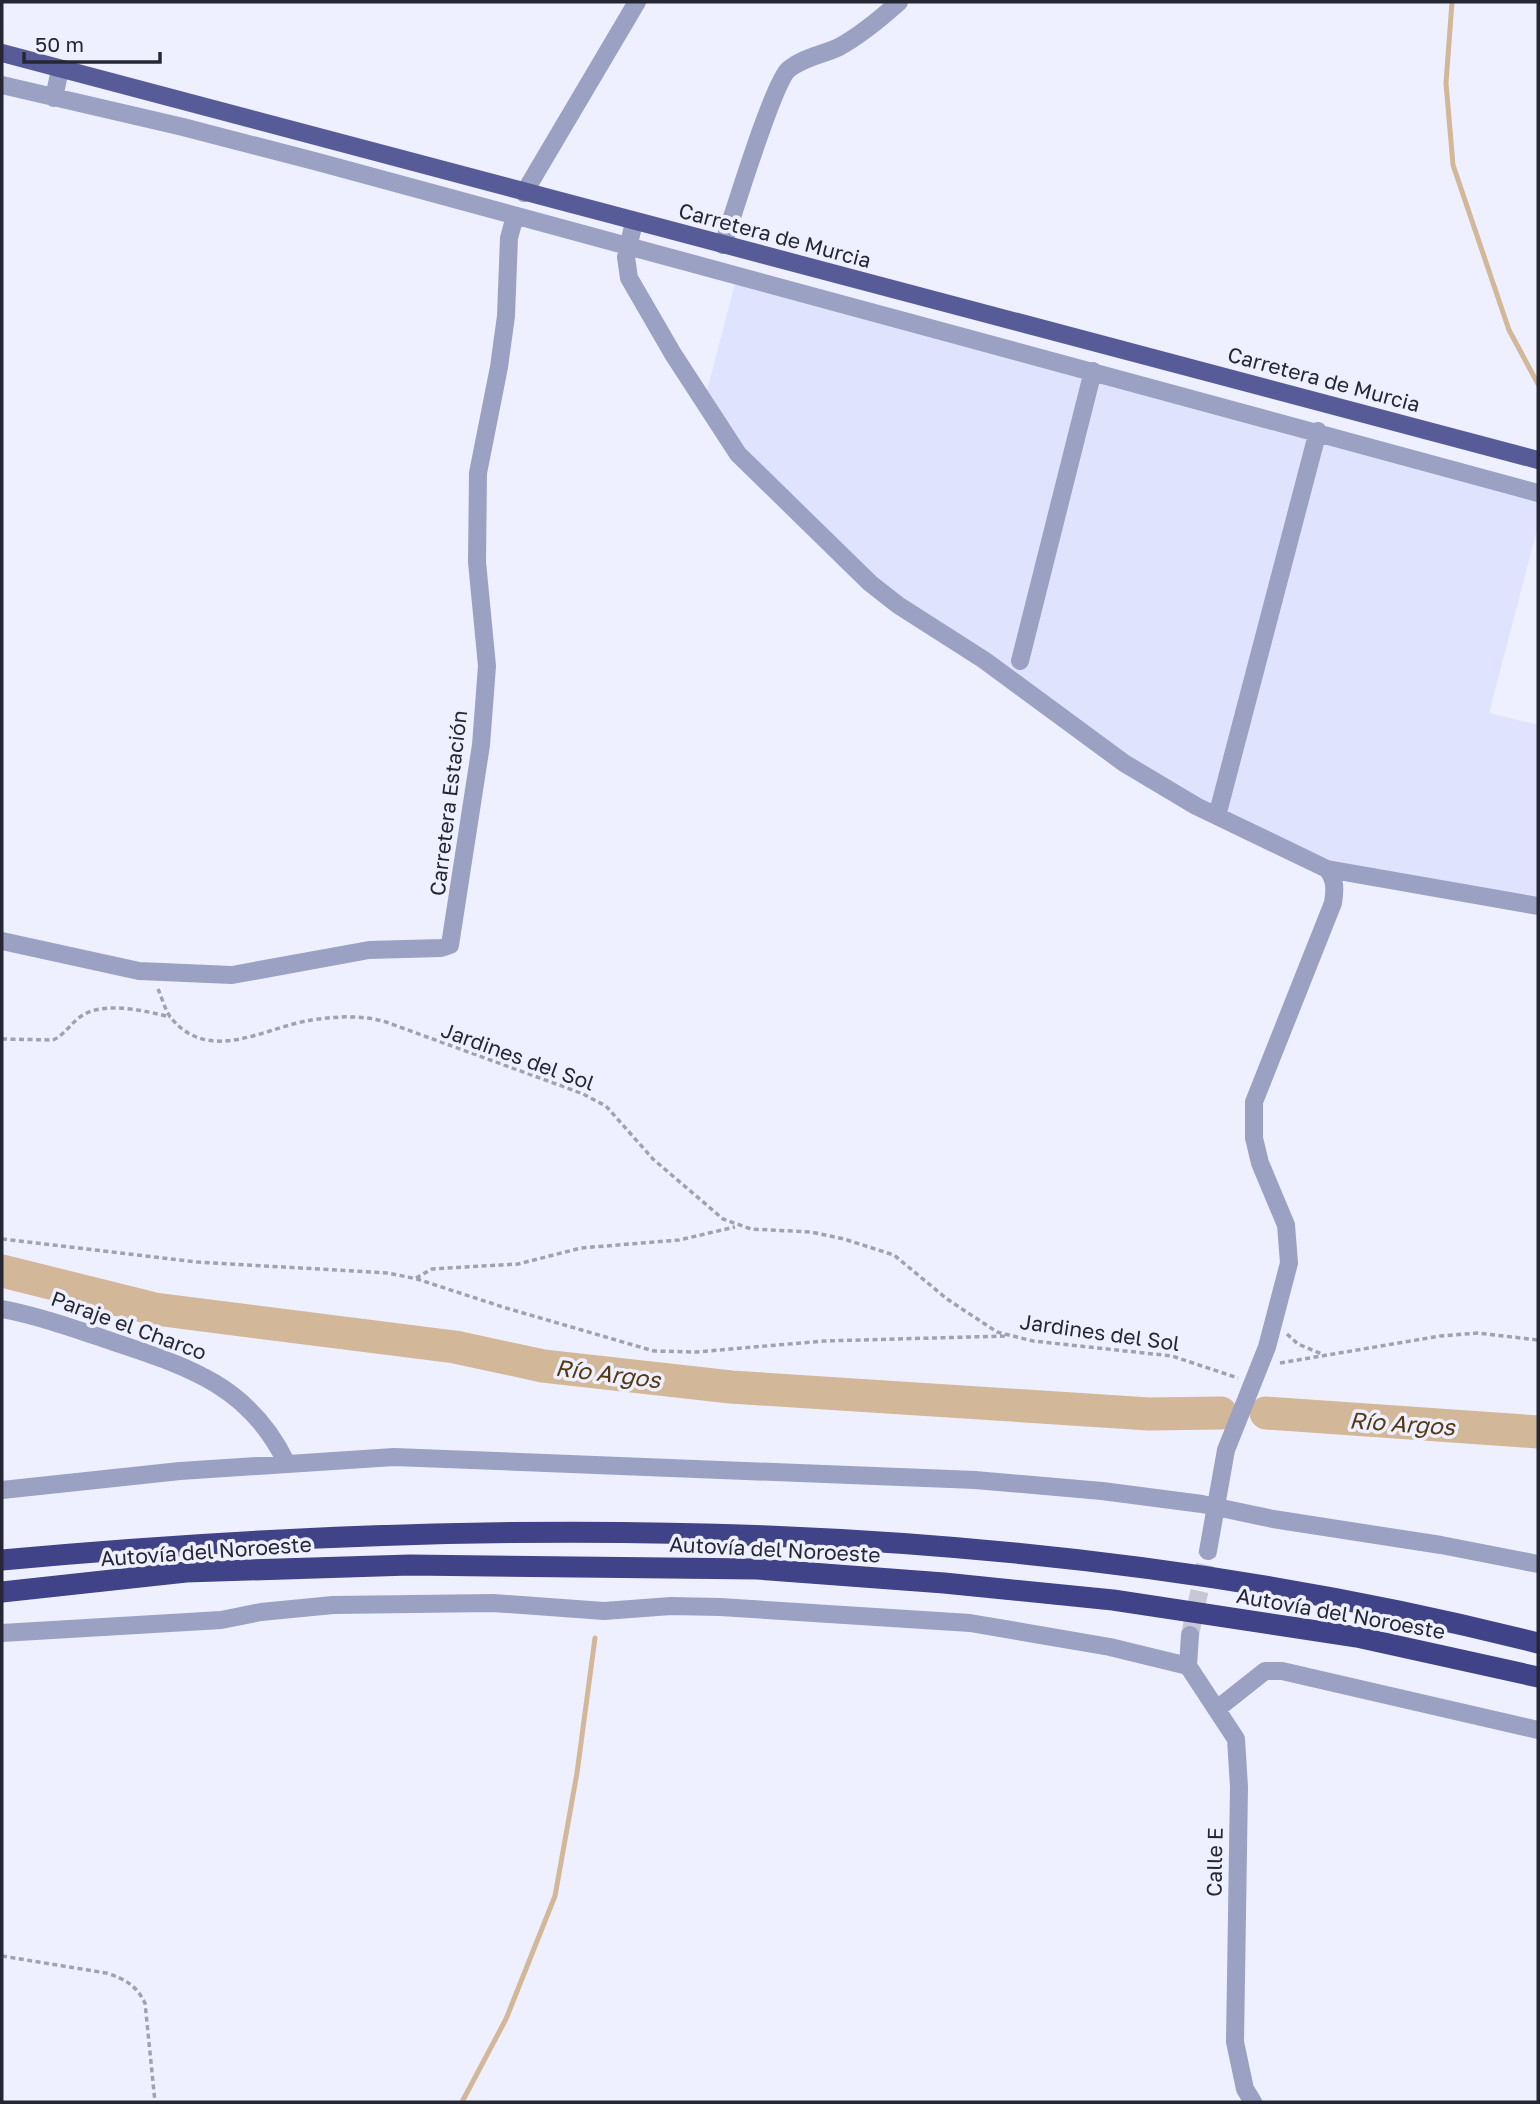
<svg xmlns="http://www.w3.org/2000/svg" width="1540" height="2104" font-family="'Golos Text',sans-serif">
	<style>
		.built { fill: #dfe3fd }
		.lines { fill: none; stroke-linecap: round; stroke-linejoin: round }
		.stream { stroke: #d2b798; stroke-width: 5 }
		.river { stroke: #d2b798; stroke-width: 33 }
		.minor-tunnel { stroke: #c6c8d6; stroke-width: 18; stroke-dasharray: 18 9; stroke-linecap: butt }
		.path { stroke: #a0a2b1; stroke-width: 3.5; stroke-dasharray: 5 3.5; stroke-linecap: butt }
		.minor { stroke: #9ba1c3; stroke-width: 18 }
		.major { stroke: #575c98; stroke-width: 18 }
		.highway { stroke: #404388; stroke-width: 21 }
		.labels { text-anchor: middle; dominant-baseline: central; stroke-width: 7; stroke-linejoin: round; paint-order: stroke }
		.street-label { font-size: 21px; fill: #252734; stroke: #eef0ff }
		.water-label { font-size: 23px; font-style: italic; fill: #553913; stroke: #eef0ff }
	</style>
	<rect width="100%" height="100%" fill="#eef0ff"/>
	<path class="built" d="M737,276L1538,493V526L1489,713L1538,725V906L1327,869L1196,806L898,605L797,510L704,402Z"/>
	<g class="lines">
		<path class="stream" d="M1452,2L1446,83L1453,165L1509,330L1538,384
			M462,2102L506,2019L555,1896L577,1773L595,1638"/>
		<path class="river" d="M2,1271L155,1309L455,1347L543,1366L731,1387L1149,1414L1221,1413
			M1266,1413L1538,1432"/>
		<path class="minor-tunnel" d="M1190,1635L1208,1551"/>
		<path class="path" d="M158,989C162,998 165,1010 171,1018C210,1065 265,1027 312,1020C338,1016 362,1015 386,1022L581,1093L606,1106L653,1159L723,1219L751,1229L811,1232L844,1239L894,1255L947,1299L997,1332L1033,1341L1172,1356L1238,1378
			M2,1039L53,1040C65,1035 71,1022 83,1015C106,1001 146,1011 170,1017
			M2,1239L196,1262L388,1273L417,1279L506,1308L654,1351L696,1352L824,1341L1006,1336
			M416,1278L432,1269L518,1264L581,1248L679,1240L735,1227
			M1287,1334L1298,1344L1322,1354
			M1280,1363L1440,1336L1478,1333L1538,1340
			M2,1956L106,1973C125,1979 136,1985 145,2003L155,2102"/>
		<path class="minor" d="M2,85L183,127L318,162L1538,493
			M54,98L60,69
			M524,193L637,2
			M634,222L626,257L629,278L673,354L738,454L870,583L898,605L984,660L1124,763L1196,806L1327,869C1336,880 1335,890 1333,903L1254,1102V1138L1260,1163L1286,1225L1289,1263L1267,1347L1226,1450L1208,1551
			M723,245C733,216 773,82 789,69C804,57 822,55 839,47C861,35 880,19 899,2
			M1020,661L1093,371
			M1217,816L1318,431
			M1327,869L1538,906
			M2,941L139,971L232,975L369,950L441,948L450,945L481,745L487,666L477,562L478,473L499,367L506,316L509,238L515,216
			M2,1309C39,1316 75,1329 111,1341C186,1366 249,1385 286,1462
			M2,1490L180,1471L394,1457L975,1480L1102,1491L1202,1504L1273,1519L1441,1545L1538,1564
			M2,1633L221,1620L261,1612L333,1605L493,1603L604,1611L671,1606L720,1607L970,1623L1110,1647L1188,1666
			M1190,1635L1188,1666L1236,1739L1239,1787L1235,2042L1245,2089L1253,2102
			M1217,1709L1265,1671H1282L1538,1730"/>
		<path class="major" d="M2,53L1538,460"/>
		<path class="highway" d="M2,1560C513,1513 1038,1516 1538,1643
			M2,1592L186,1572L410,1565L757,1569L944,1583L1113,1600L1357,1637L1538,1677"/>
	</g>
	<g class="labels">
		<g class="street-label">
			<text transform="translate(775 235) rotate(15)">Carretera de Murcia</text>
			<text transform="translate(1324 379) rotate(15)">Carretera de Murcia</text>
			<text transform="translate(448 803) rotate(-83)">Carretera Estación</text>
			<text transform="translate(518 1056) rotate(20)">Jardines del Sol</text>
			<text transform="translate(129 1325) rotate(20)">Paraje el Charco</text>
			<text transform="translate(1100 1332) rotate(8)">Jardines del Sol</text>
			<text transform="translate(775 1549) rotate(3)">Autovía del Noroeste</text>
			<text transform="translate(206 1551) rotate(-4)">Autovía del Noroeste</text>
			<text transform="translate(1341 1613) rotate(10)">Autovía del Noroeste</text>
			<text transform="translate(1214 1862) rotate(-89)">Calle E</text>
		</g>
		<g class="water-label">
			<text transform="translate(608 1373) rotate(7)">Río Argos</text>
			<text transform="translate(1402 1423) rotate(4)">Río Argos</text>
		</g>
	</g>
	<rect width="1540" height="2104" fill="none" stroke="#252734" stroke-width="7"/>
	<path d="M24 52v10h136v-10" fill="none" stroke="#252734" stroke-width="3.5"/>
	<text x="35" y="52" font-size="21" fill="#252734" stroke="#eef0ff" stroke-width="5" paint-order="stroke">50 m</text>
</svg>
